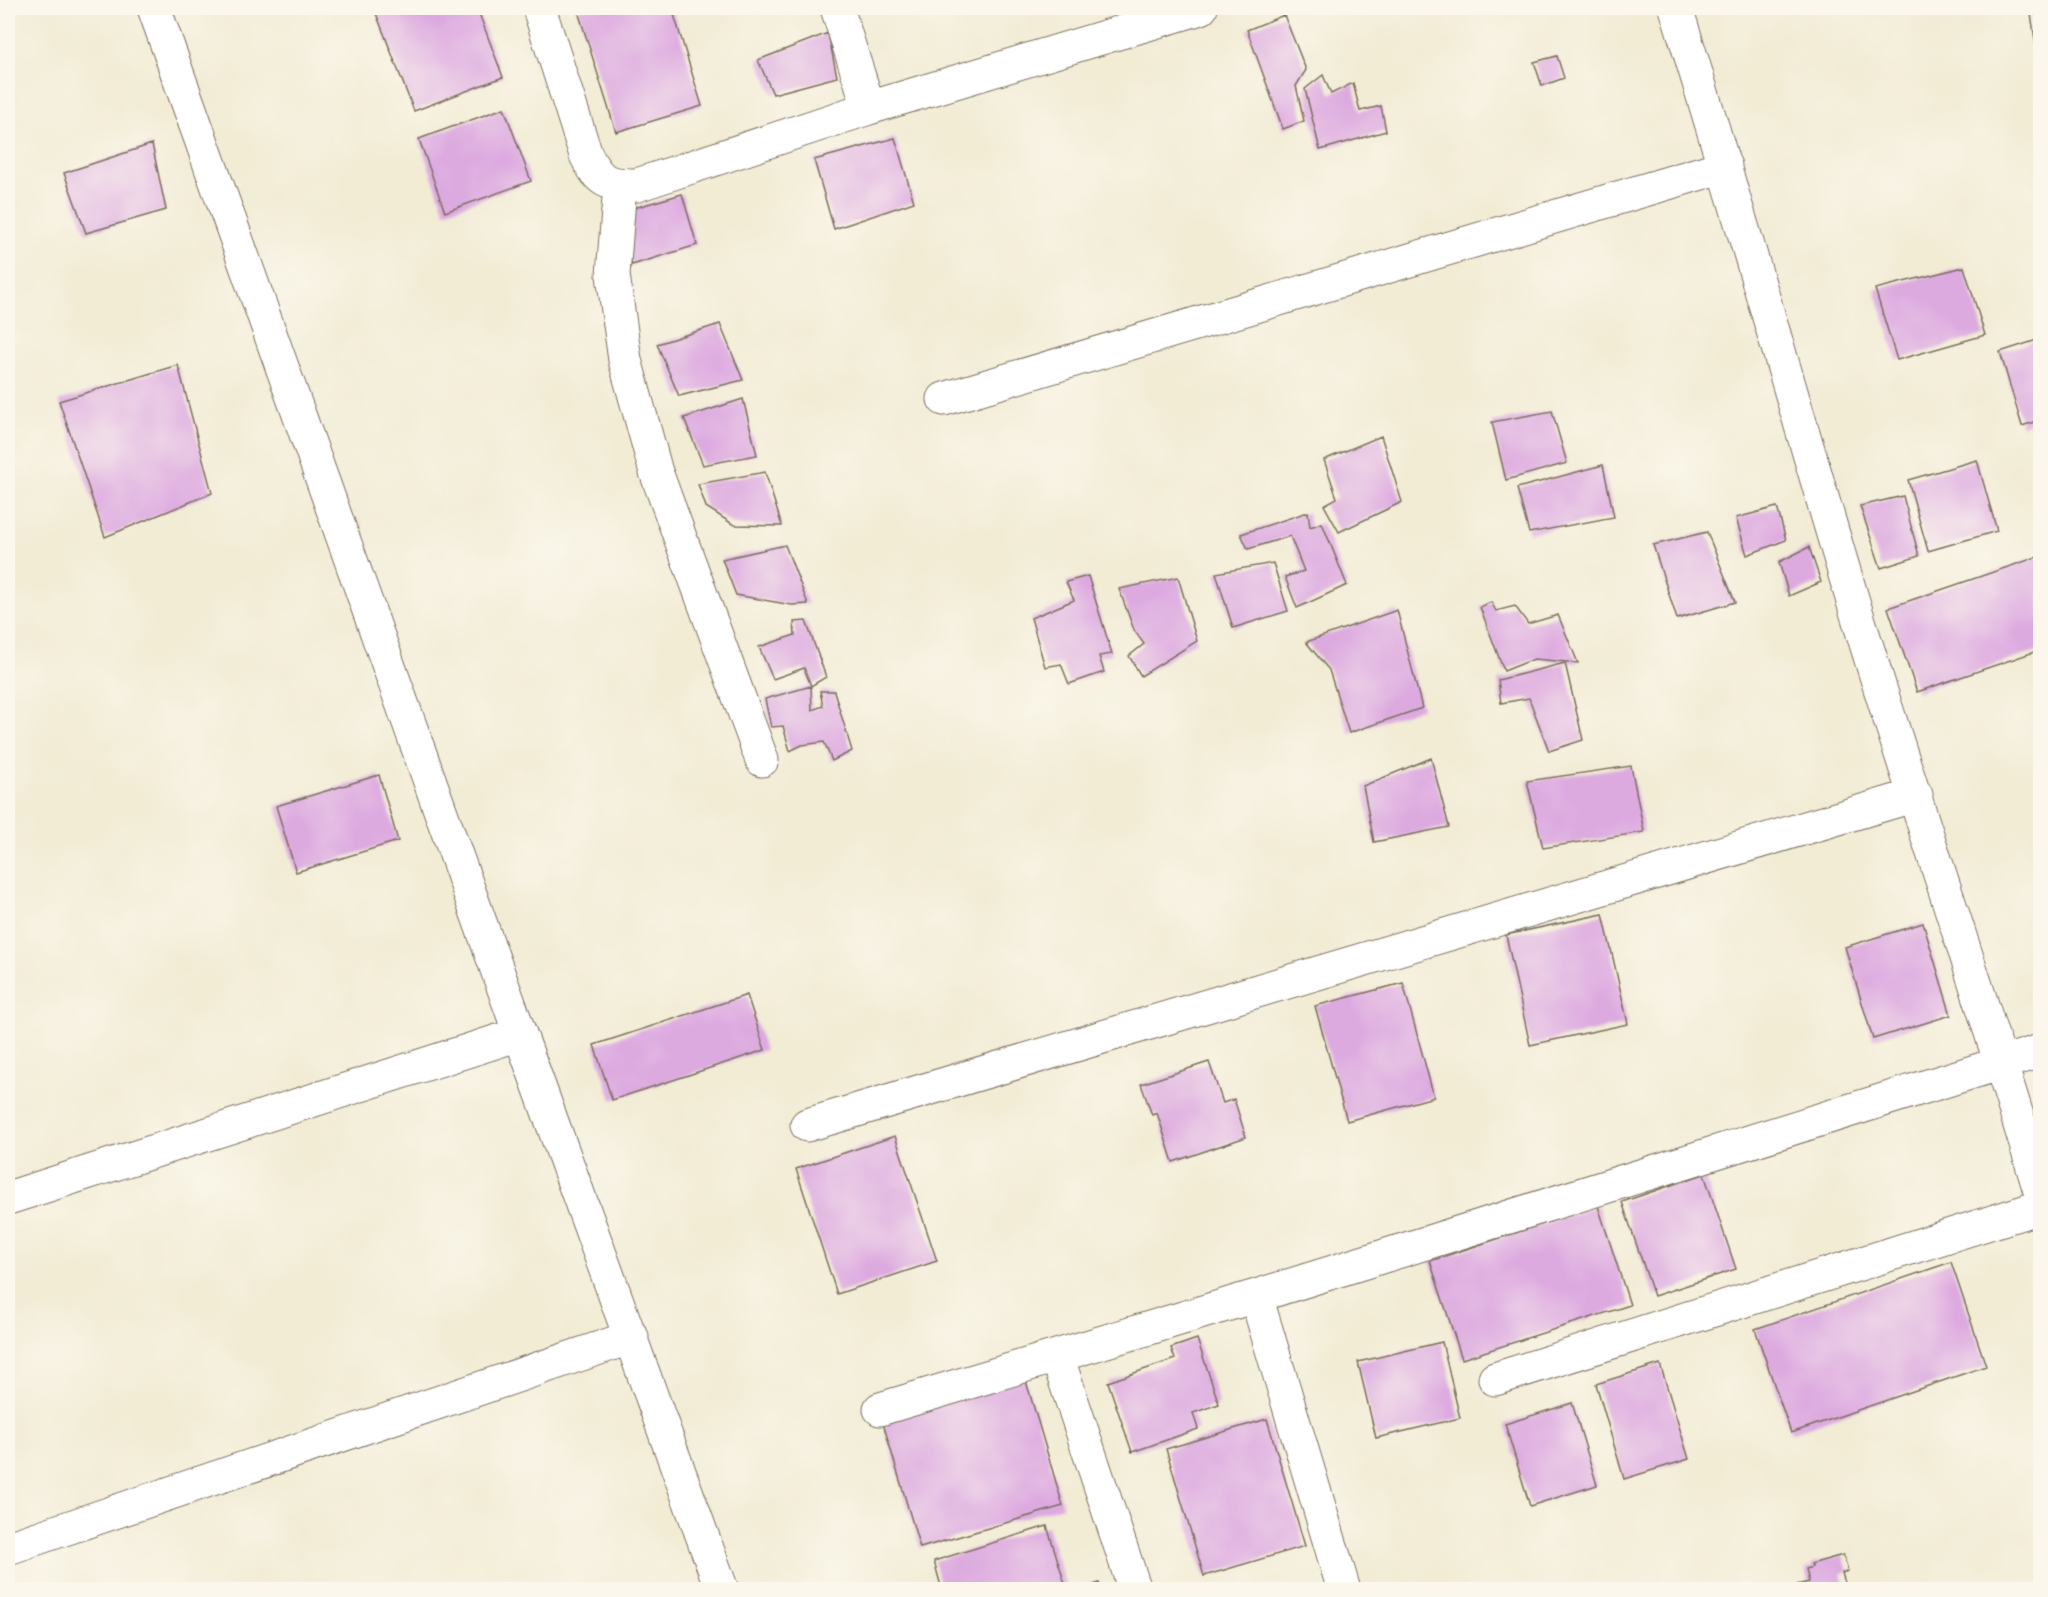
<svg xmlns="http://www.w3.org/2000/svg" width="2048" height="1597" font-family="Caveat,sans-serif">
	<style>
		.building { fill: #ddaae0 }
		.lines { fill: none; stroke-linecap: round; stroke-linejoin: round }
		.minor-casing { stroke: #7b6e5e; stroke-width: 35 }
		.minor { stroke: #fff; stroke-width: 33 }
	</style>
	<rect width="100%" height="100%" fill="#fbf7ec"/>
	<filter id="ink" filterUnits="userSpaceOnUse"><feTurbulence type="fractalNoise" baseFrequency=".0167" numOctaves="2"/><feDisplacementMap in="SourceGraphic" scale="12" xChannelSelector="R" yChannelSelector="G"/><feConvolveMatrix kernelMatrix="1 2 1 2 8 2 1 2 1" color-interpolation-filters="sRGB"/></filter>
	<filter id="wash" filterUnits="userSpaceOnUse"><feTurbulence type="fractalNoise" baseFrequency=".008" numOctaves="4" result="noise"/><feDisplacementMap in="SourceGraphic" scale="24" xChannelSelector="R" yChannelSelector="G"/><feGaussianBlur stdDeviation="1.35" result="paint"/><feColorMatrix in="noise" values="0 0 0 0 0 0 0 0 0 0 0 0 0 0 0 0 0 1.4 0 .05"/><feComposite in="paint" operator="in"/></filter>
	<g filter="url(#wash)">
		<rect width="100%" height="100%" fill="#f2ecd5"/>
		<g id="blocks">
			<path class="building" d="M374,8H477L503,77L414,111Z
				M577,8H672L702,106L616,132Z
				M2030,8H2040V51L2037,52Z
				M1284,15L1306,70L1296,86L1304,121L1283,129L1247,30Z
				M828,33L837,77L773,94L758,60Z
				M1557,56L1564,78L1542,86L1534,62Z
				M1323,75L1331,94L1353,83L1360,111L1381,106L1386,131L1320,150L1305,89Z
				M504,108L531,181L445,212L419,139Z
				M895,138L914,202L834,229L814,160Z
				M152,144L166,210L86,233L64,173Z
				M682,194L697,245L632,265L617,213Z
				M1964,267L1985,335L1897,360L1875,289Z
				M720,324L743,380L679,396L657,344Z
				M2040,339V420L2022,426L2000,352Z
				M178,365L212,493L105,537L59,401Z
				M743,399L757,455L703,465L684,418Z
				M1552,411L1567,463L1506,480L1492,422Z
				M1381,436L1402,502L1339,532L1324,505L1337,498L1324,460Z
				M1977,460L1997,531L1928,551L1908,480Z
				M1603,465L1614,517L1529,533L1517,488Z
				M765,472L782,526L734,525L706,507L698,484Z
				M1903,496L1919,556L1881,568L1860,506Z
				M1777,507L1786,540L1747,555L1736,518Z
				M1308,512L1310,527L1322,523L1347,585L1297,608L1285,577L1304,571L1290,536L1248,549L1241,534Z
				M1707,532L1735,602L1677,619L1653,545Z
				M785,545L808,604L792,605L736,595L722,559Z
				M1809,547L1821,582L1789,596L1779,562Z
				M2040,556V650L1917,692L1888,608Z
				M1273,563L1288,611L1233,628L1216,573Z
				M1088,576L1112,654L1099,656L1104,672L1069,684L1061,664L1045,667L1031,618L1074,600L1066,582Z
				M1178,577L1197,641L1141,676L1129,656L1144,644L1134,630L1119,589Z
				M1491,602L1496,611L1515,606L1528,624L1558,615L1578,663L1534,659L1504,671L1480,607Z
				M1397,610L1422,708L1349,733L1329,670L1306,642Z
				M806,621L826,677L811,686L804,668L773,679L759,647L795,635L794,622Z
				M1565,663L1583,740L1549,751L1529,698L1501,703L1498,680Z
				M811,686L812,710L823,706L820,691H834L852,751L832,761L824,742L802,745L790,751L783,726L771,727L765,699Z
				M1431,758L1449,827L1374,842L1363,786Z
				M1631,766L1644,832L1543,848L1527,781Z
				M379,775L398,841L296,872L276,806Z
				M1603,914L1628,1024L1530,1045L1506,935Z
				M1923,923L1951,1015L1873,1039L1845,947Z
				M1403,983L1434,1097L1347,1121L1315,1006Z
				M747,995L765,1050L612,1100L594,1045Z
				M1209,1062L1223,1103L1234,1099L1246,1137L1173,1162L1157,1113L1152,1115L1141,1084Z
				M895,1136L937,1261L837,1294L796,1169Z
				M1704,1174L1736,1269L1654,1296L1622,1202Z
				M1598,1206L1630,1305L1462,1359L1430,1261Z
				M1951,1262L1986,1366L1791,1433L1755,1329Z
				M1197,1339L1219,1404L1193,1413L1198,1429L1132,1452L1108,1382L1175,1359L1171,1348Z
				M1442,1342L1460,1418L1376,1438L1358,1362Z
				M1660,1364L1689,1459L1624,1479L1596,1384Z
				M1023,1371L1063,1506L920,1548L880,1413Z
				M1572,1403L1597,1485L1530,1506L1505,1424Z
				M1267,1419L1305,1546L1204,1576L1166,1449Z
				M1047,1526L1067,1590H942L934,1561Z
				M1843,1555L1848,1571L1842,1573L1847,1590H1792L1797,1585L1809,1582L1806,1569L1812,1567L1811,1564Z
				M1099,1583L1101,1590H1081V1589Z"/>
		</g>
	</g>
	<g filter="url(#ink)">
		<use href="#blocks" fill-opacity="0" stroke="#7b6e5e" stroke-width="1.5"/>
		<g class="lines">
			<defs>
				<path id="minor" d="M154,8L520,1034L722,1590
					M539,8L586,155C600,183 607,185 637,185L869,108L1201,8
					M837,8L869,108
					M1676,8C1737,204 1793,401 1852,598C1912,796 1981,992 2040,1191
					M620,185L613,275L625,360L656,472L762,760
					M944,399L1725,166
					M807,1125L1916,795
					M8,1198L520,1034
					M1256,1296L1344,1590
					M1057,1356L1135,1590
					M1495,1379L2040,1207
					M880,1409L1256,1296L2040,1051
					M8,1548L632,1337"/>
			</defs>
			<use href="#minor" class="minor-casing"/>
			<use href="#minor" class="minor"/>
		</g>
	</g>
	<rect width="2048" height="1597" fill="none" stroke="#fbf7ec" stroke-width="30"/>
</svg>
